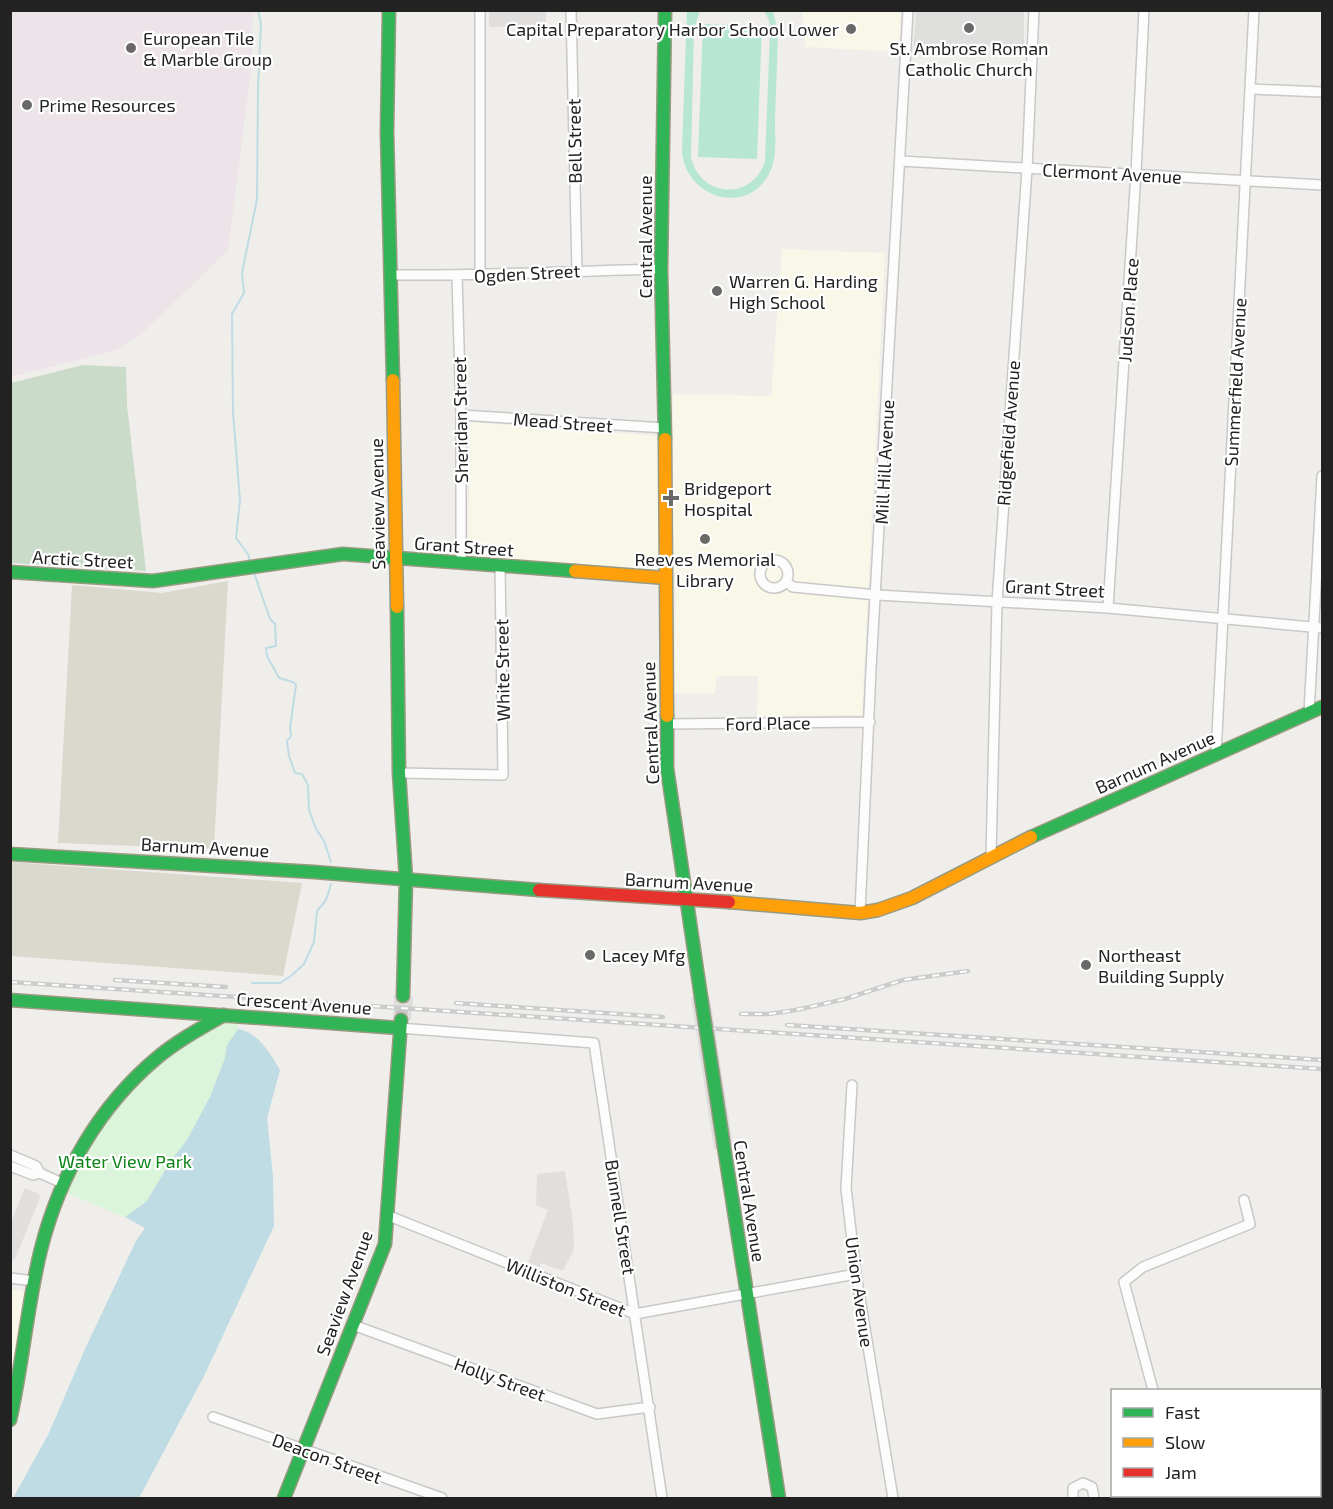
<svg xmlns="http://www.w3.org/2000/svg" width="1333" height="1509" font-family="'Exo 2',sans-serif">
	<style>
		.industrial { fill: #ede4e9 }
		.education { fill: #f8f7e8 }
		.religious { fill: #dededc }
		.construction { fill: #d9d9cd }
		.cemetery { fill: #cadbca }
		.park { fill: #daf5da }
		.pitch { fill: #b7e6d2 }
		.parking { fill: #e0dfde }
		.water { fill: #bfdbe3 }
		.pier { fill: #dedddd }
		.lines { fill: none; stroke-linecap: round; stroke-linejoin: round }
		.stream { stroke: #bfdbe3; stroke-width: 2 }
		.secondary-tunnel { stroke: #c7c5c3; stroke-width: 12; stroke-dasharray: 12 6; stroke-linecap: butt }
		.street-casing { stroke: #c9c8c7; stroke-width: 12 }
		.fast-casing { stroke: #999a82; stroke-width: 15 }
		.slow-casing { stroke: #999a82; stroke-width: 15 }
		.jam-casing { stroke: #999a82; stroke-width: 15 }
		.street { stroke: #fdfcfc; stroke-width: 9 }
		.fast { stroke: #30b455; stroke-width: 12 }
		.slow { stroke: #ff9f0a; stroke-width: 12 }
		.jam { stroke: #e5322d; stroke-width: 12 }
		.rail-casing { stroke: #ccc; stroke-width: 4.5 }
		.rail { stroke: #fff; stroke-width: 2; stroke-dasharray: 7; stroke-linecap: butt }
		.fast-bridge-casing { stroke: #999a82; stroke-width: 15; stroke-linecap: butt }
		.fast-bridge { stroke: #30b455; stroke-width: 12 }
		.poi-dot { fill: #6a6968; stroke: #fff; stroke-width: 2 }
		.labels { text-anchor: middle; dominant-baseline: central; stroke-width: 4.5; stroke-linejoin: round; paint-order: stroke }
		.poi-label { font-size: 18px; fill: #222; stroke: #fff; text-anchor: start }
		.street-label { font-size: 18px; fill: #222; stroke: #fff }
		.park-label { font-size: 18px; fill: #0c8416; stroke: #fff }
	</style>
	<rect width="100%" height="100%" fill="#f0eeeb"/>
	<path class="industrial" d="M11,10L253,11L251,70L228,251L142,333L117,350L11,377Z"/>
	<path class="education" d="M802,11H901L898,52L805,47Z
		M782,249L885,253L862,715L757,716L758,676H717L715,694L674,693L676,573L468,559L470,422L673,437V394L771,396Z
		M11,1289L22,1291L24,1294L11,1396Z"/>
	<path class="religious" d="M916,11H1024V48L977,45L976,55L913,52Z"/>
	<path class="construction" d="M228,581L214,849L58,843L72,585L162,593Z
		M11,862L302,883L283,976L11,956Z"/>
	<path class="cemetery" d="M83,365L126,367L127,405L146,571L11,563V383Z"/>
	<path class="park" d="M227,1021L239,1022L238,1029L227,1045L225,1058L210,1097L187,1140L170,1162L147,1201L125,1217L64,1192C92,1134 125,1086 179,1048C194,1038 211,1030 227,1021Z"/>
	<path class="pitch" d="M687,11H700L694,29L691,158C701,198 753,201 765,161L770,31L769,20L764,11H773L778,33C777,62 776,91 775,121C775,135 777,153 772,167C754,217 686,202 682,151Z
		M703,24L762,26L757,159L698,157Z"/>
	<path class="parking" d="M489,11H546V26L489,27Z
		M565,1171L573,1223L574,1249L563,1271L541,1263L539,1267L528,1262L548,1210L536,1205L537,1174Z
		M25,1188L39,1194L40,1198L15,1259L11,1261V1222Z"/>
	<path class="water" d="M238,1029C258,1032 270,1053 280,1070L267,1118L273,1176L274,1226L204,1376L139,1498H13L48,1435L85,1349L136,1241L145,1228L125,1217L147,1201L170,1162L187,1140L210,1097L225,1058L227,1045Z"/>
	<path class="pier" d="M394,995L413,997L411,1020L393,1019Z
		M691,997L710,998L733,1146L714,1149Z"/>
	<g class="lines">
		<path class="stream" d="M250,562L248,554L236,538L240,500L233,412L232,314L244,293L242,273L257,199L258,86L261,24L258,10
			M253,570L270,619L275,624L276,646L266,648L267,656L279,678L293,682L296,685L290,728L291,736L287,741L289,756L295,773L302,774L308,785L309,810L316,829L324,841L331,862
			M252,983H280L291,976L304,964L314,942L317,911L326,900L331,884"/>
		<path class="secondary-tunnel" d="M401,1020L403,996"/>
		<defs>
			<path id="street" d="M480,10V276
				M571,10L577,271
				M1251,89L1322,92
				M901,161L1322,185
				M392,275C482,276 572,271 661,269
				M457,276L461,415V563
				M461,415L665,428
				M760 574a14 14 0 1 1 28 0a14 14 0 1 1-28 0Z
				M786,582L793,587L877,595L1108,608L1322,628
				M1108,608L1136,173L1144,10
				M1309,713L1322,476
				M666,724L870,722
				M1216,754L1254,10
				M399,773L503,775L500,566
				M991,856L997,602L1027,169L1034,10
				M860,913L871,669L908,10
				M399,1028L594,1043L662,1498
				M852,1085L846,1188L856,1274L893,1498
				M10,1155L36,1166L40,1173
				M10,1166L33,1175L40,1173L62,1183
				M389,1216L635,1314L856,1274
				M10,1278L34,1281
				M353,1325L597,1414L650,1407
				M1153,1390L1124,1282L1143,1267L1250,1224L1244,1200
				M213,1417L442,1498
				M1181,1496L1182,1498
				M1073,1498V1488L1083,1483L1092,1487L1094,1498"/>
			<path id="fast" d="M389,10L387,132L393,380
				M665,10L661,269L665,439
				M10,572L153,581L343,554L575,571
				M397,607L399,773L406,879L403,996
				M667,716V768L701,997
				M1031,837L1322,707
				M10,854L314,872L539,890
				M10,1000L399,1028
				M724,1147L779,1498
				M10,1420C23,1363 27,1305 41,1249C60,1174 99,1106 158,1057C179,1040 201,1028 224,1015
				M284,1498L385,1244L401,1020"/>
			<path id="slow" d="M393,380L397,607
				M665,439L667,716
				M575,571L666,578
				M729,902L860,913L878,910L912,898L1031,837"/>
			<path id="jam" d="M539,890L729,902
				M1307,1498L1313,1496"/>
		</defs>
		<use href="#street" class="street-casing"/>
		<use href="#fast" class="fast-casing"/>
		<use href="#slow" class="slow-casing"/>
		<use href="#jam" class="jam-casing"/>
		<use href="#street" class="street"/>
		<use href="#fast" class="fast"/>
		<use href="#slow" class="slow"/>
		<use href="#jam" class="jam"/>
		<defs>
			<path id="rail" d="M115,980L226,987
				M10,982L1322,1069
				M456,1003L663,1017
				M741,1014H769L796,1010L845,999L903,980L968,971
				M787,1025L1322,1060"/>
		</defs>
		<use href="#rail" class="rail-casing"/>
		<use href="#rail" class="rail"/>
		<defs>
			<path id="fast-bridge" d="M701,997L724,1147"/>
		</defs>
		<use href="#fast-bridge" class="fast-bridge-casing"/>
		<use href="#fast-bridge" class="fast-bridge"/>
	</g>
	<g class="poi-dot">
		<circle cx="969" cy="28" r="6"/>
		<circle cx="851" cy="29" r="6"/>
		<circle cx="131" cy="48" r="6"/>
		<circle cx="27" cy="105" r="6"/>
		<circle cx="717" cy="291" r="6"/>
		<path d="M668 489h6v6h6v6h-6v6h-6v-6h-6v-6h6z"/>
		<circle cx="705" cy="539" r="6"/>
		<circle cx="590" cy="955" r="6"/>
		<circle cx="1086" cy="965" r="6"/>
	</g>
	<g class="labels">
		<g class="poi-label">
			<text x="839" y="29" text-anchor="end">Capital Preparatory Harbor School Lower</text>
			<text x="143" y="38">European Tile<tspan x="143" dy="21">&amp; Marble Group</tspan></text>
			<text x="969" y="48" text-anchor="middle">St. Ambrose Roman<tspan x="969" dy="21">Catholic Church</tspan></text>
			<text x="39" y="105">Prime Resources</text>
			<text x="729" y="281">Warren G. Harding<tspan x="729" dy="21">High School</tspan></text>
			<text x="684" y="488">Bridgeport<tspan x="684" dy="21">Hospital</tspan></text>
			<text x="705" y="559" text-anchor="middle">Reeves Memorial<tspan x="705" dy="21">Library</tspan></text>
			<text x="602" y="955">Lacey Mfg</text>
			<text x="1098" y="955">Northeast<tspan x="1098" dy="21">Building Supply</tspan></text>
		</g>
		<g class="street-label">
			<text transform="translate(574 141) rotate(-91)">Bell Street</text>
			<text transform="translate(1112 173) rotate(3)">Clermont Avenue</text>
			<text transform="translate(645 237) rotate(-90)">Central Avenue</text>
			<text transform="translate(527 273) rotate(-3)">Ogden Street</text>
			<text transform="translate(1128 310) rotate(-86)">Judson Place</text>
			<text transform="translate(1235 382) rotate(-87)">Summerfield Avenue</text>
			<text transform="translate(460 420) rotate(-91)">Sheridan Street</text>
			<text transform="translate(563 422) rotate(4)">Mead Street</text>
			<text transform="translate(1008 433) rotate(-86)">Ridgefield Avenue</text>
			<text transform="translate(884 462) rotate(-87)">Mill Hill Avenue</text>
			<text transform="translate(377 504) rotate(-91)">Seaview Avenue</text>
			<text transform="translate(464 546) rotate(4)">Grant Street</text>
			<text transform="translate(83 559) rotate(3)">Arctic Street</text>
			<text transform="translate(1055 588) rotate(3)">Grant Street</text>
			<text transform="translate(502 670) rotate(-91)">White Street</text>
			<text transform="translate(650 723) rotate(-92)">Central Avenue</text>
			<text transform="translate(768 723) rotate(-1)">Ford Place</text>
			<text transform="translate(1155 762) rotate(-24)">Barnum Avenue</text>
			<text transform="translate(205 847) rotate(3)">Barnum Avenue</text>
			<text transform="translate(689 882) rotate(3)">Barnum Avenue</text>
			<text transform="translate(304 1003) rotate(4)">Crescent Avenue</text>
			<text transform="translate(750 1201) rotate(81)">Central Avenue</text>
			<text transform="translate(621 1217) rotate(81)">Bunnell Street</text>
			<text transform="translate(566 1287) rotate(22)">Williston Street</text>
			<text transform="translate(860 1292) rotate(82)">Union Avenue</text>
			<text transform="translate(344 1293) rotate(-70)">Seaview Avenue</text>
			<text transform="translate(500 1379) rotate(20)">Holly Street</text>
			<text transform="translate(327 1458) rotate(20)">Deacon Street</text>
		</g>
		<g class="park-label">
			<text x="125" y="1161">Water View Park</text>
		</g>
	</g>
	<rect width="1333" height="1509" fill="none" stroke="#222222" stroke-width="24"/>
	<rect x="1111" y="1389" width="210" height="108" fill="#ffffff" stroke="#a7a7a7" stroke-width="1.5"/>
	<rect x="1123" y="1408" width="30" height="9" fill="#30b455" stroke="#a7a7a7" stroke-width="1.5"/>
	<text x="1165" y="1419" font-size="18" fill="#222222">Fast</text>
	<rect x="1123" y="1438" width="30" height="9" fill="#ff9f0a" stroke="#a7a7a7" stroke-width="1.5"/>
	<text x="1165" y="1449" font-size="18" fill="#222222">Slow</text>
	<rect x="1123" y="1468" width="30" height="9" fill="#e5322d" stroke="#a7a7a7" stroke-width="1.5"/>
	<text x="1165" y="1479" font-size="18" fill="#222222">Jam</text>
</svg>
